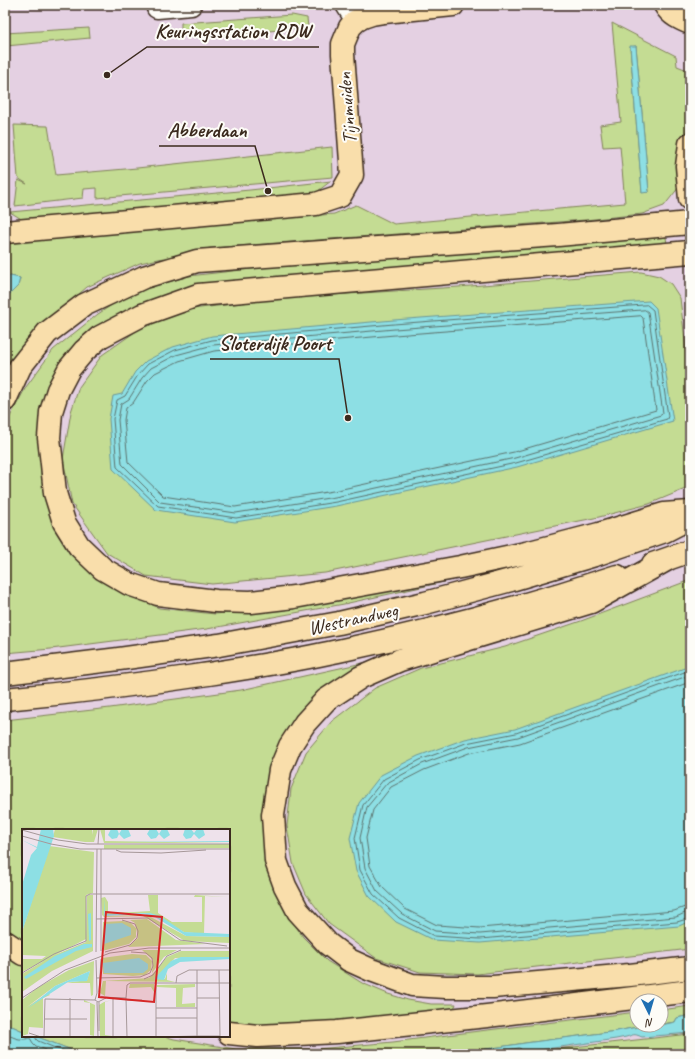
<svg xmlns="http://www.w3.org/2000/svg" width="695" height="1059" font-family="Caveat,sans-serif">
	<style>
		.built { fill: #e4d0e2; fill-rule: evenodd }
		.green { fill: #c4dc93; stroke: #808358; fill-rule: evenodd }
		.water { fill: #8ddfe4; stroke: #6c9795 }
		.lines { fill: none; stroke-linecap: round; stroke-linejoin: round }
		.shore { stroke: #5c726d; stroke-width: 1 }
		.minor-casing { stroke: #3b2a1e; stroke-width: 23 }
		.major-casing { stroke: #3b2a1e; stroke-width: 25 }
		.highway-casing { stroke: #3b2a1e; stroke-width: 25 }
		.minor { stroke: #fdfcf7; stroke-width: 20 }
		.major { stroke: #f9deab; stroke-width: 22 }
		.highway { stroke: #f9deab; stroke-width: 22 }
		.labels { text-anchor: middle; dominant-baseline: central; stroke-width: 4; stroke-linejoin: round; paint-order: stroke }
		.street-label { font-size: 20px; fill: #3b2a1e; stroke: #fdfcf7 }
		.inset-road { fill: none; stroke: #a69899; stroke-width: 1 }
		.view { fill: #d62828; fill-opacity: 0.15; stroke: #d62828; stroke-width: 2 }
		.inset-edge { fill: none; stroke: #3b2a1e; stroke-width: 2 }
		.leader { fill: none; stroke: #3b2a1e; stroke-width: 1.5 }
		.callout-dot { fill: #3b2a1e; stroke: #fdfcf7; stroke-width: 1.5 }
		.callout-label { font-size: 21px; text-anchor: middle; font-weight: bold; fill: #3b2a1e; stroke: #fdfcf7; stroke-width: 4; stroke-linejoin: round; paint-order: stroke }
	</style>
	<rect width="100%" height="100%" fill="#eee2eb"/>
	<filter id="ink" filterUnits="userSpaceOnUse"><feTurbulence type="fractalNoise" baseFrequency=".025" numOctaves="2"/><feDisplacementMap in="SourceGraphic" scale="8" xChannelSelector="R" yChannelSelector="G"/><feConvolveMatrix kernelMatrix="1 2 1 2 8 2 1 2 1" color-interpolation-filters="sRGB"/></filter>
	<g filter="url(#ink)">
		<path class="built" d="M5,5H690V1054H5ZM23,830H229V1036H23ZM637,1001H661V1025H637Z"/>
		<path class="green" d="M292,15L307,18L308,27L200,38L181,31V23Z
			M612,23L676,56L677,66L690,71V99L679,187L664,206L642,214L585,220L210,248L140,263L87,287L56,314L5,375V306L9,300L7,297L18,286L20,278L5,275V240L334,214L356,205L394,224L625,203L620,146L603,147L600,125L621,122ZM636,46L649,192H642L630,47Z
			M89,28L90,38L6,46L5,33Z
			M14,125L48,126L56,175L137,168L332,147L333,177L97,198V188L84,189L83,198L15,206L18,180L27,184L18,178Z
			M331,181L314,194L23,220L10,212L250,190Z
			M665,232L668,249L215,286L74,354L43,435L41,475L54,520L112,586L159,608L215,614L259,610L453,580L344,604L207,629L51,649L5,653V426L26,387L53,350L98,314L130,293L189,276L268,267Z
			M641,272L659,276L671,284L680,298L685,340L690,403V487L649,504L599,517L325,573L212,584L146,576L107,553L72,504L63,459L71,412L79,387L102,355L145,325L192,309L284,298L458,287Z
			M690,580V949L477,974L420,972L376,958L329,924L306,894L293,863L287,826L291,789L306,752L332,721L375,688L421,668L505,647L581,621Z
			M385,658L343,678L272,770L283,906L303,937L327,961L362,983L388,994L408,1000L431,1004H456L452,1013L316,1027H229V830H23V945L5,932V720L110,708L241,690Z
			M5,954L23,966V1031L5,1023Z
			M690,1006V1015L677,1018L675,1022L661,1024V1010Z
			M637,1012V1025H653L632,1028L617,1031L525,1043L454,1054H82L35,1036H164L174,1039L236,1049H317L393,1042L471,1032Z
			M690,1034V1054H511Z"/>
		<path class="water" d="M630,46H636L649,192L642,193Z
			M5,275L20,278L18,286L7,297L9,300L5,306Z
			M649,301L656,308L673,421L517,467L336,506L235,522L156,510L113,469L109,419L113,396L122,394L135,372L146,361L173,347L212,336L394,320Z
			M690,666V921L679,926L480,943L433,940L396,922L369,896L356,871L350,838L359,803L381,775L418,756L465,739L515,729Z
			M690,1015V1033L642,1037C633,1033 634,1035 626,1037C623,1038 619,1038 616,1039L511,1054H454L525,1043L617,1031L632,1028L661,1025L675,1022L677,1018Z
			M5,1023L23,1031V1036H35L82,1054H5Z"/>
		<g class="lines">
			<path class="shore" d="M647,305L653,310L668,416L667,419L516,463L336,502L236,518L158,506L117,467L113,419L117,400L125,396L138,375L148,364L175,350L212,340L394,324Z
				M645,310L648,312L663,413L661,415L515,458L335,497L236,513L160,502L122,464L118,420L121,404L129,399L142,378L151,368L176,355L213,345L395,329Z
				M641,316L643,318L656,410L514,452L333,491L235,507L163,496L128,462L124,420L126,408L133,403L147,381L155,373L179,361L214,351L395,335Z
				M690,670L516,733L466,743L420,760L384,779L363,805L355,838L360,870L373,894L399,918L434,936L480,939L677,922L690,918
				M690,675L518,737L468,747L422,764L387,783L367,807L360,838L365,868L377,891L402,914L435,931L480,934L676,917L685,913L690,912
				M690,682L520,743L469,753L424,770L391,787L373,810L366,838L370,866L382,887L405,909L437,925L480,928L674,911L685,907L690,906
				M5,1033C14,1038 19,1041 30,1038L33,1043L36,1046L56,1054
				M36,1036V1039L38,1041L70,1054
				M480,1054L519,1048L521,1049L520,1054"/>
			<defs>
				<path id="minor" d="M346,5L356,21
					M157,8L191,5"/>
				<path id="major" d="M665,5C671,15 680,19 690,23
					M690,144L687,166L690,199
					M5,232L316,204L340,196L352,175L343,54V44L350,27L356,21L363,17L372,14L384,12L453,5"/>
				<path id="highway" d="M690,252L198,295L142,315L100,337L84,351L69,369L58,390L51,412L49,438L52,464L55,493L64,522L79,546L103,569L129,584L158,594L216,601L251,602L294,597L460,567L526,553L599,534L664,514L690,512
					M5,400L20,367L47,333L84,305L144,277L197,261L558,235L690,223
					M668,559L591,602L400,660L361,677L326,700L305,723L290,746L280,770L273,815L276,861L285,886L298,911L328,944L349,960L371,970L412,985L446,987H493L630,975L690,968
					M653,564L690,551
					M5,673L119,659L219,645L339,623L425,603L511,580L595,555L665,531L690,518
					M5,699C71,693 136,685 202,675C247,668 293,661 338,651C432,631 526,606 617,576
					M5,942L23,954
					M229,1033L258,1036L337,1032L487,1016L690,991"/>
			</defs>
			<use href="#minor" class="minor-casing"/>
			<use href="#major" class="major-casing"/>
			<use href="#highway" class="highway-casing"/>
			<use href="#minor" class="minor"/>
			<use href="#major" class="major"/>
			<use href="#highway" class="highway"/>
		</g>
	</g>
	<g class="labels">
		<g class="street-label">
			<text transform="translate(347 108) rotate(-95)">Tijnmuiden</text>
			<text transform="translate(353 619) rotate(-12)">Westrandweg</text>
		</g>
	</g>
	<g transform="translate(22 829)">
		<rect width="208" height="208" fill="#eee2eb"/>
		<path d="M33,0H70V6L71,0H76L72,13H63L31,8ZM78,0H83V12L208,14H82ZM208,15V19L82,20V16ZM27,17L72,23L71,64L64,66V110L0,143V130H20L24,127L0,126V103ZM67,66H71V122L30,142L0,163V145L28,128L64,113L65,67ZM126,66H136V84L150,93H180V68H172L173,66L206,68L183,67L182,105L162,103L128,84L82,85V87L125,86L164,107L208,108V114L163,112L121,87L82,88L80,86L79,69L83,68L86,73V84L112,83L128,82ZM125,90L154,111L184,115L106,118L116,109L113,94L108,91ZM101,92L109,94L114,99V108L107,115L80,122L81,93ZM120,121H155L142,128L130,144L131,131ZM159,122H208V128L153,129L133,150H143L145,144V151L153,153L84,152L83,167L78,164L81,152L127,149L145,128ZM110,125L124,126L130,132L129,141L123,146L111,147L81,145L80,129ZM72,132L71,166L69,167L68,154H43L65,151L68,142L33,157L5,178L26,164L28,166L21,169V199L7,198L6,205L0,207V171L15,159L47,141ZM108,155H132V163L129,158L107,159ZM173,155V158L161,159L160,175L173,174V178H154V159L135,158V156ZM62,171L73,176L72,207L68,206V174L62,173ZM90,171L83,173V206L90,207H78L77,176L82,173Z" fill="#c4dc93"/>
		<path d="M19,0H31L32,7L0,103V56L9,26L15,19L0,11L15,18ZM89,0H95L97,5L100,0H106L109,7L102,10L97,5L95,9L90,10L86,6ZM128,0H134L137,5L140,0H145L148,6L142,10L137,5L134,9L129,10L125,5ZM163,0H169L172,4L175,0H181L183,6L177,10L172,5L169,9L164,10L161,6ZM83,12H208V13L96,12ZM69,70V111L67,112L66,85L69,84ZM82,70L83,85L128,84L138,87L162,103L208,105V108L164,107L133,88L121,85L82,87ZM100,94L109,99V106L82,115L83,95ZM62,115H70V118L54,122L4,150L2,148L33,127ZM159,128H208V130L158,133L146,140L142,151L132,150L149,132ZM117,129L126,135V140L121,144H82L81,134ZM68,142L65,152L46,153L6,179L33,157Z" fill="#8ddfe4"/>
		<path class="inset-road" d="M0,1L36,11L65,15H208M0,7L29,15L58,20H208M76,15L77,0M79,20V122M94,21L99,23L139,24L184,21M68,65H208M74,90L126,89L158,111L205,117M74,123L75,20M83,123L108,116L115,109L116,102L113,95L100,91M74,131L75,164L73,171L76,173L84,169M0,144L32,125L64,112V67L68,65M74,149L118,148L128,144L131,137L130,129L124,124L109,123M122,150L131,146L145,127L159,121M134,154V208L175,207V141M154,154L155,147L167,141H208M77,163L79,130M79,168L104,169L105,156L108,154H208M0,169L43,141L88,124L127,119H208M48,169V208M175,169H198M105,171H120M75,173L76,208M134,179H175M134,189H175M22,190H65M77,202V173M7,204L19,208M175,207H198L197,141M22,208L23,170L73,171M45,208H105L104,169M91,208V169"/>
		<path class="view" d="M84,83L140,88L132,173L77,168Z"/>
		<rect width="208" height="208" class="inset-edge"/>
	</g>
	<path class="leader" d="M107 75L147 47H319M268 191L255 146H159M348 418L339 359H210"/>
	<g class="callout-dot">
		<circle cx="107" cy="75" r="4"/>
		<circle cx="268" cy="191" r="4"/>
		<circle cx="348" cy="418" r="4"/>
	</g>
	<g class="callout-label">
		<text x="233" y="38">Keuringsstation RDW</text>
		<text x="207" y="137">Abberdaan</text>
		<text x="275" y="350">Sloterdijk Poort</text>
	</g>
	<rect width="695" height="1059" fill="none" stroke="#fdfcf7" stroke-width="20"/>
	<rect x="10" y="10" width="675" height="1039" fill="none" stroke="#3b2a1e" stroke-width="1.5" filter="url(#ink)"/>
	<g transform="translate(649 1013) rotate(175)"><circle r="19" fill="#fdfcf7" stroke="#afa8a0"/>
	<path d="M0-3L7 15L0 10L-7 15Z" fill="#1f6fb2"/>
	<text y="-6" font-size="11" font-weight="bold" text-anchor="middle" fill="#3b2a1e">N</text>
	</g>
</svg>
